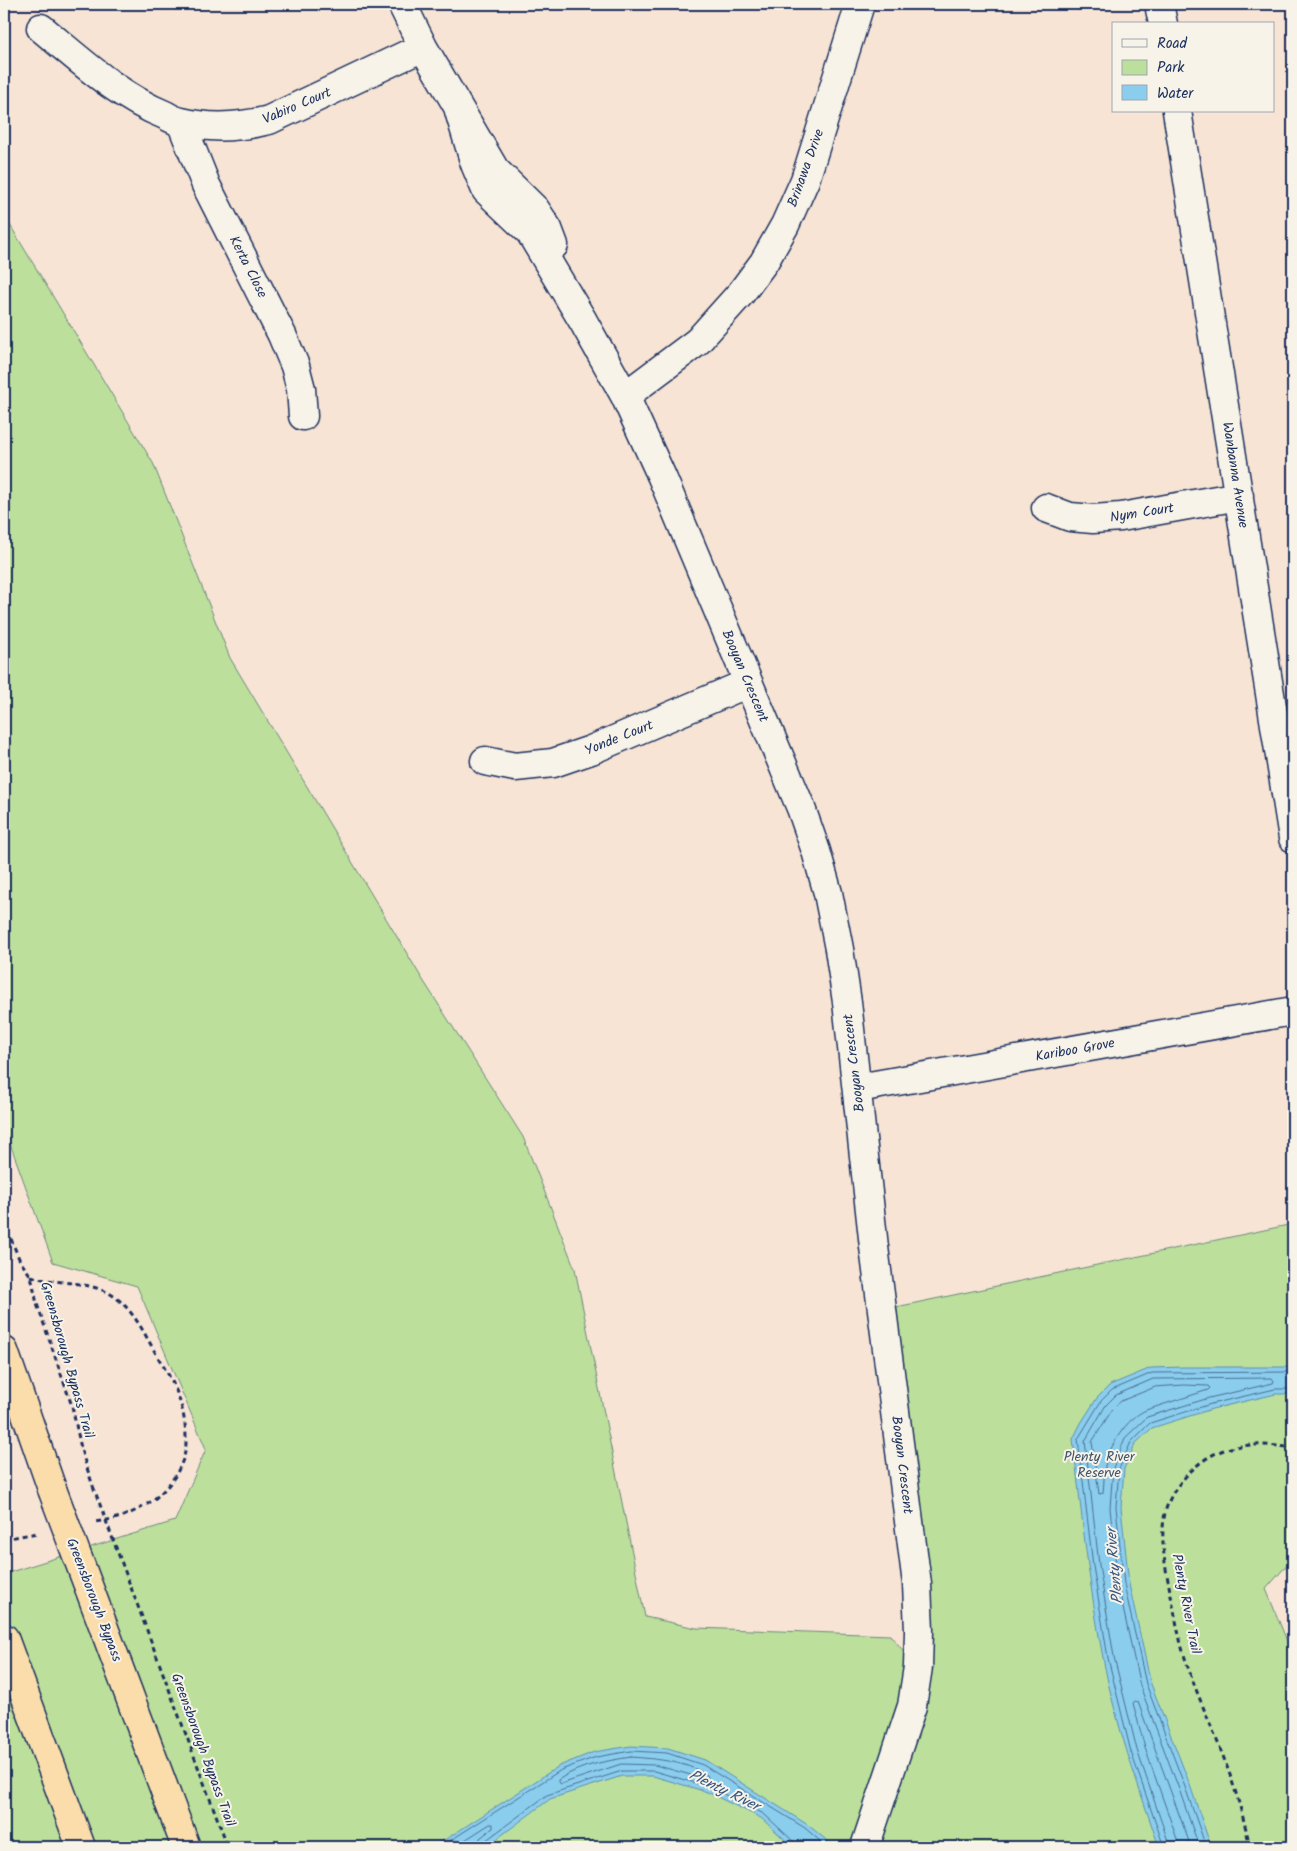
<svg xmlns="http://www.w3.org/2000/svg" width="1297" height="1851" font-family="Kalam,sans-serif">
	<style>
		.green { fill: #bce09b; stroke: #6c887c }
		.water { fill: #8bcdec; stroke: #5e8eb3 }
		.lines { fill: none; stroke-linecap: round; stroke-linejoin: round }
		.shore { stroke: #486e97; stroke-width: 1 }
		.minor-casing { stroke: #1b2f5e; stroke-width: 31 }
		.highway-casing { stroke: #1b2f5e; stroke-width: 31 }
		.path { stroke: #1b2f5e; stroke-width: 3; stroke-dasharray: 5 4; stroke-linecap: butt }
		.minor { stroke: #f7f3e8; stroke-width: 28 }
		.highway { stroke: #faddab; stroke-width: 28 }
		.highway-bridge-casing { stroke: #1b2f5e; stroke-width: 31; stroke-linecap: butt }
		.path-bridge { stroke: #1b2f5e; stroke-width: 3; stroke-dasharray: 5 4; stroke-linecap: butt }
		.highway-bridge { stroke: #faddab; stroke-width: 28 }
		.labels { text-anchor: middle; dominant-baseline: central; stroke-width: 4; stroke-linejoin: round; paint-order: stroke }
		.street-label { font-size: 14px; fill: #1b2f5e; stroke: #f7f3e8 }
		.park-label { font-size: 14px; fill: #3b526a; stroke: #f7f3e8 }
		.water-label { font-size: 15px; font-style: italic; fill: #375682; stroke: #f7f3e8 }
	</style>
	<rect width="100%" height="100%" fill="#f7e4d5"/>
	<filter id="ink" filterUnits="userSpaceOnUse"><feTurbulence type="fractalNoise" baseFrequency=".02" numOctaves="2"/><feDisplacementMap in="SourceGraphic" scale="10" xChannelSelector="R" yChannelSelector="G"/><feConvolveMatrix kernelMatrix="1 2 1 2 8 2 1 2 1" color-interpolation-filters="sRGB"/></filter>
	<g filter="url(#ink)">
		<path class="green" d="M4,215L153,463L230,658L421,977L523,1137L575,1269L645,1617L696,1628L890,1635L917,1667L882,1310L1293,1224V1558L1266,1589L1293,1656V1847H4V1574L175,1521L206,1449L137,1286L53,1262L4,1127Z"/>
		<path class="water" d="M1184,1367H1293V1394H1276L1212,1409L1152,1428L1135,1444L1124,1469L1121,1507L1129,1584L1151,1684L1190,1785L1211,1847H1159C1138,1785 1115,1723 1103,1658C1089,1585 1081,1512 1073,1439L1081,1423L1097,1398L1110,1385L1151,1368Z
			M631,1746L668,1748L705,1760L808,1825L835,1847H793L761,1818L707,1792L653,1776H622L550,1799L486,1847H428L446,1839L559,1766L594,1752Z"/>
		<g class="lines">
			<path class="shore" d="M1185,1385L1208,1386L1210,1388L1208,1390L1146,1410C1126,1419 1110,1445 1105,1466C1104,1474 1104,1484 1103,1493L1099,1494L1092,1442L1112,1410L1121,1401L1155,1387Z
				M631,1757C658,1759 684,1761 707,1775L708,1778L705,1779L655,1765L621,1764L561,1784L558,1782V1780C580,1765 606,1761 631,1757Z
				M440,1847L561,1770L596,1757L631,1751L667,1753L703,1765L805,1828L827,1847
				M454,1847L490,1824H493V1828L480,1838L477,1847
				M483,1847L485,1841L547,1795L622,1771H654L709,1787L764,1814L794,1842L796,1847
				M1164,1847L1131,1752L1108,1658L1093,1566L1078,1439L1101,1401L1112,1390L1152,1373L1293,1372
				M1170,1847L1137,1750L1114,1657L1099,1565L1085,1441L1106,1405L1116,1395L1153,1379L1272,1378L1274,1381L1273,1383L1209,1398L1147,1417L1125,1438L1113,1468L1110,1508L1118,1585L1140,1686L1179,1789L1199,1847
				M1178,1847L1177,1839L1145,1748L1133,1703L1135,1701L1138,1702L1191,1847
				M1206,1847L1185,1787L1146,1684L1124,1584L1116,1507L1119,1469L1131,1442L1150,1423L1211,1404L1275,1389H1293"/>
			<defs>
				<path id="minor" d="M402,4L423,47L495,170L535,209L548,229L554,245
					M1159,4L1163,24
					M41,28C80,60 118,96 165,115C170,118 176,121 182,122C211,129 241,127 269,120L423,47
					M459,111L475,164L486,190L530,232L583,321L625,396L662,477L801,808L816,851L828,893L839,949L847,1002L874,1247L917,1584L919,1631L918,1667L912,1706L865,1847
					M1177,111L1293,838
					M181,122L206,185L282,335L295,366L301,389L303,416
					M625,396L697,342L741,293L764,262L785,225L805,180L860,4
					M1046,508L1070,517L1093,519L1121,517L1239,496
					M485,761L515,767L553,763L591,750L748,683
					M858,1088L1293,1011"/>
				<path id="highway" d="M4,1351L52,1489
					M4,1638L81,1847"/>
			</defs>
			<use href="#minor" class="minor-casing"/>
			<use href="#highway" class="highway-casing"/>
			<path class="path" d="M4,1222L20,1261L31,1276L37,1304L72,1406L82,1453L93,1486
				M31,1276C58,1285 92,1280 115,1297C134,1311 144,1333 155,1352C163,1366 173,1380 178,1396C184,1411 189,1440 184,1456C176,1483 154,1504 128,1514C118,1519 106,1520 95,1522
				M4,1539L37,1533
				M1250,1847C1244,1819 1236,1791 1226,1764C1213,1728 1196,1694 1185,1658C1178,1636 1175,1613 1170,1591C1165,1565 1159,1535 1166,1509C1171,1493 1180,1482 1191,1471C1220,1442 1255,1442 1293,1448"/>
			<use href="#minor" class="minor"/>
			<use href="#highway" class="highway"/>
			<defs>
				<path id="highway-bridge" d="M52,1489L186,1847"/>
			</defs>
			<use href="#highway-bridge" class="highway-bridge-casing"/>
			<path class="path-bridge" d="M93,1486L228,1847"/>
			<use href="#highway-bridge" class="highway-bridge"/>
		</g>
	</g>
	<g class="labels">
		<g class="street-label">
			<text transform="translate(297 106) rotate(-23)">Vabiro Court</text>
			<text transform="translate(806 168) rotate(-70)">Brinawa Drive</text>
			<text transform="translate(248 267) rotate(63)">Kerta Close</text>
			<text transform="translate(1235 475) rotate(81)">Wanbanna Avenue</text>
			<text transform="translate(1142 513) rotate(-9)">Nym Court</text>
			<text transform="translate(745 676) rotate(67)">Booyan Crescent</text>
			<text transform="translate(619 738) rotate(-22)">Yonde Court</text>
			<text transform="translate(1075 1050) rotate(-10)">Kariboo Grove</text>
			<text transform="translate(854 1063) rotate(-97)">Booyan Crescent</text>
			<text transform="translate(67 1360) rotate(74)">Greensborough Bypass Trail</text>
			<text transform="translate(902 1465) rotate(83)">Booyan Crescent</text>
			<text transform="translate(94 1600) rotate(69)">Greensborough Bypass</text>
			<text transform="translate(1186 1604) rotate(79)">Plenty River Trail</text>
			<text transform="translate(203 1750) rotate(70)">Greensborough Bypass Trail</text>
		</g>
		<g class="park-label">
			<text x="1099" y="1457">Plenty River<tspan x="1099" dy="16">Reserve</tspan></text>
		</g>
		<g class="water-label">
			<text transform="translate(1115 1566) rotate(-95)">Plenty River</text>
			<text transform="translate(724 1791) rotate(26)">Plenty River</text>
		</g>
	</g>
	<rect width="1297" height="1851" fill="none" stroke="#f7f3e8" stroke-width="20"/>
	<rect x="10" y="10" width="1277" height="1831" fill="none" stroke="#1b2f5e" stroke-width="2" filter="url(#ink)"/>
	<rect x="1112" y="22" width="162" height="90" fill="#f7f3e8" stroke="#9fa5b1"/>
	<rect x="1122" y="39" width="25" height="8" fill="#f7f3e8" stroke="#9fa5b1"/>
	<text x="1157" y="48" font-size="15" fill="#1b2f5e">Road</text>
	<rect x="1122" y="60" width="25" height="15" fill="#bce09b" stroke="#9fa5b1"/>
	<text x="1157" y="72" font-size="15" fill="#1b2f5e">Park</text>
	<rect x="1122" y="85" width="25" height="15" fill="#8bcdec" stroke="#9fa5b1"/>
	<text x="1157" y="98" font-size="15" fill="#1b2f5e">Water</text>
</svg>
